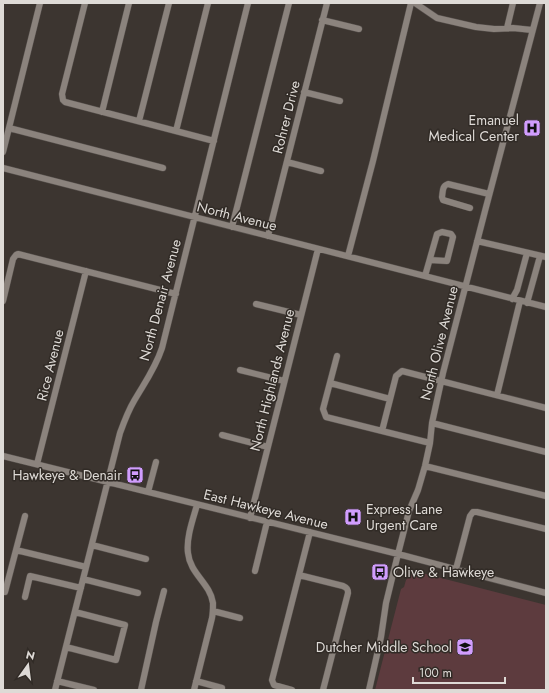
<svg xmlns="http://www.w3.org/2000/svg" width="549" height="693" font-family="Jost,sans-serif">
	<style>
		.green { fill: #5d3b3e }
		.lines { fill: none; stroke-linecap: round; stroke-linejoin: round }
		.minor-casing { stroke: #57514d; stroke-width: 7 }
		.minor { stroke: #8b837d; stroke-width: 6 }
		.labels { text-anchor: middle; dominant-baseline: central; stroke-width: 3; stroke-linejoin: round; paint-order: stroke }
		.street-label { font-size: 14px; fill: #dedad6; stroke: #312b26 }
		.poi-label { font-size: 14px; fill: #dedad6; stroke: #312b26; text-anchor: end }
	</style>
	<rect width="100%" height="100%" fill="#3c3530"/>
	<path class="green" d="M414,571L546,605V690H375L401,589L404,587L406,580Z"/>
	<g class="lines">
		<defs>
			<path id="minor" d="M85,3L62,94L63,100L65,102L214,141
				M415,3L437,18L476,27L494,29L513,28L532,30
				M322,20L359,29
				M507,28L513,3
				M304,92L340,101
				M102,112L129,3
				M139,121L169,3
				M9,128L163,168
				M176,131L208,3
				M3,152L40,3
				M287,162L321,171
				M3,168L546,307
				M470,208L443,200L442,197C443,191 442,186 448,184L489,194
				M232,227L289,3
				M268,236L327,3
				M477,241L546,257
				M348,256L373,161L411,3
				M425,276L437,234L442,232L451,234L453,237L447,261L430,260
				M512,299L517,290L527,253
				M3,301L13,259L16,255L18,254L176,294
				M527,303L540,256
				M256,304L301,315
				M337,356L323,409L326,417L382,431L396,376L402,371L546,408
				M240,370L284,381
				M330,383L390,399
				M497,395L520,301
				M432,423L546,452
				M382,431L430,443
				M222,435L268,447
				M3,456L398,554L546,593
				M37,464L86,271
				M425,466L546,496
				M148,492L156,462
				M250,518L318,249
				M92,545L146,559
				M16,550L25,516
				M456,569L470,516L473,512H477L546,529
				M255,571L267,522
				M299,575L343,586C347,588 348,589 348,593L323,690
				M83,579L138,593
				M5,592L16,550L86,567
				M25,597L30,576L81,588
				M213,611L240,618
				M66,647L116,660L125,625L75,612
				M57,681L94,690
				M196,681L222,688
				M55,690L120,433C124,422 128,411 134,401C145,382 155,369 162,348L248,3
				M141,690L156,622L164,591
				M194,690L212,618C213,613 213,608 213,603C210,583 190,574 188,553C186,538 193,519 197,505
				M292,690L274,685L272,680L310,532
				M369,690L381,637L386,603L398,554L409,511L418,490L425,466L430,443L432,423L443,373L485,211L540,3"/>
		</defs>
		<use href="#minor" class="minor-casing"/>
		<use href="#minor" class="minor"/>
	</g>
	<defs>
		<symbol id="hospital-square" viewBox="-11 -11 22 22"><rect x="-9" y="-9" width="18" height="18" rx="4" fill="#d19dfe" stroke="#312b26"/><path d="M-5-5h3v3.5h4V-5h3V5h-3V1.5h-4V5h-3Z" fill="#111"/></symbol>
		<symbol id="bus-square" viewBox="-11 -11 22 22"><rect x="-9" y="-9" width="18" height="18" rx="4" fill="#d19dfe" stroke="#312b26"/><path d="M-5-6H5V4H4V6H2V4H-2V6H-4V4H-5ZM-3.5-4V0h7V-4ZM-3.5 1.2v1.5H-2V1.2ZM2 1.2v1.5H3.5V1.2Z" fill="#111"/></symbol>
		<symbol id="school-square" viewBox="-11 -11 22 22"><rect x="-9" y="-9" width="18" height="18" rx="4" fill="#d19dfe" stroke="#312b26"/><path d="M0-5L7-2L0 1L-7-2ZM-4 1L0 2.5L4 1V4Q0 6-4 4Z" fill="#111"/></symbol>
	</defs>
	<g fill-rule="evenodd">
		<use href="#hospital-square" x="522" y="118" width="20" height="20"/>
		<use href="#bus-square" x="125" y="465" width="20" height="20"/>
		<use href="#hospital-square" x="343" y="507" width="20" height="20"/>
		<use href="#bus-square" x="370" y="562" width="20" height="20"/>
		<use href="#school-square" x="455" y="637" width="20" height="20"/>
	</g>
	<g class="labels">
		<g class="street-label">
			<text transform="translate(286 117) rotate(-76)">Rohrer Drive</text>
			<text transform="translate(237 216) rotate(14)">North Avenue</text>
			<text transform="translate(160 300) rotate(-75)">North Denair Avenue</text>
			<text transform="translate(439 343) rotate(-76)">North Olive Avenue</text>
			<text transform="translate(50 365) rotate(-76)">Rice Avenue</text>
			<text transform="translate(272 380) rotate(-76)">North Highlands Avenue</text>
			<text transform="translate(266 509) rotate(14)">East Hawkeye Avenue</text>
		</g>
		<g class="poi-label">
			<text x="519" y="120">Emanuel<tspan x="519" dy="16">Medical Center</tspan></text>
			<text x="122" y="475">Hawkeye &amp; Denair</text>
			<text x="366" y="509" text-anchor="start">Express Lane<tspan x="366" dy="16">Urgent Care</tspan></text>
			<text x="393" y="572" text-anchor="start">Olive &amp; Hawkeye</text>
			<text x="452" y="647">Dutcher Middle School</text>
		</g>
	</g>
	<rect width="549" height="693" fill="none" stroke="#dedad6" stroke-width="8"/>
	<g transform="translate(28 665) rotate(14)" stroke="#312b26" stroke-width="3" paint-order="stroke">
	<path d="M0-3L7 15L0 10L-7 15Z" fill="#dedad6"/>
	<text y="-6" font-size="11" font-weight="bold" text-anchor="middle" fill="#dedad6">N</text>
	</g>
	<path d="M413 677v6h92v-6" fill="none" stroke="#dedad6" stroke-width="2"/>
	<text x="419" y="677" font-size="12" fill="#dedad6" stroke="#312b26" stroke-width="3" paint-order="stroke">100 m</text>
</svg>
